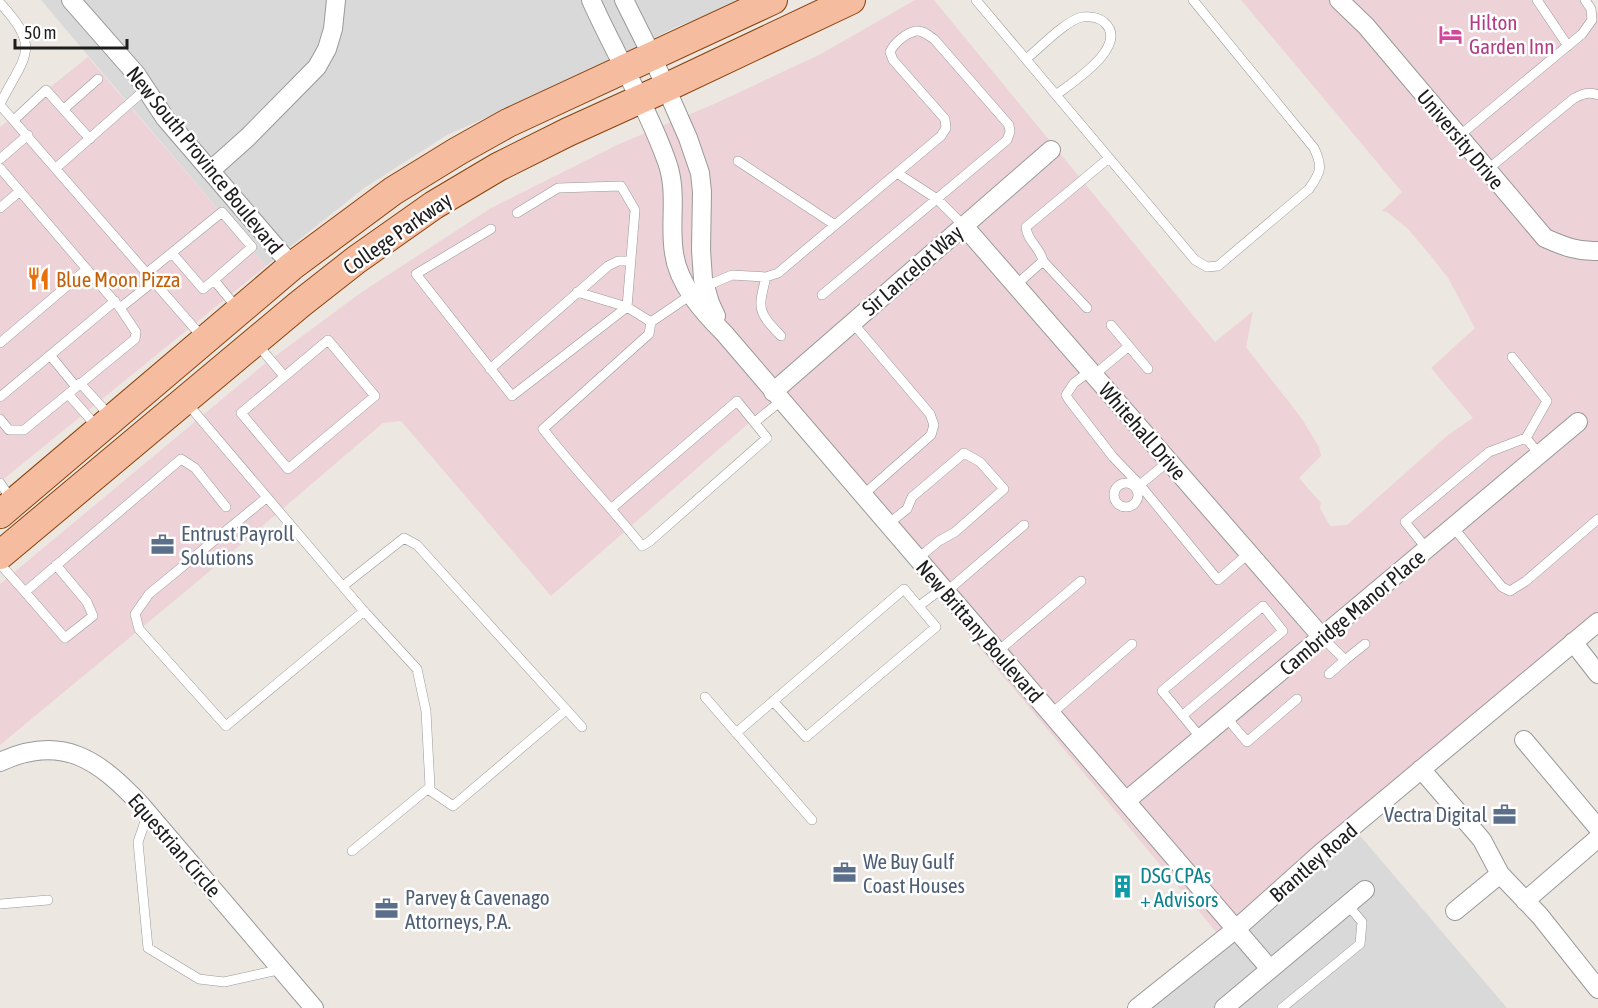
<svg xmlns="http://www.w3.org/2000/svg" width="1598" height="1008" font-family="'Asap Condensed',sans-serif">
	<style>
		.residential { fill: #dad9d9 }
		.commercial { fill: #edd2d7 }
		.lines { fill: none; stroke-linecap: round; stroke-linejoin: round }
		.service-casing { stroke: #999; stroke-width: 10 }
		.minor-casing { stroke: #999; stroke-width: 20 }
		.primary-casing { stroke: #8a420a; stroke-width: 30 }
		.service { stroke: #fff; stroke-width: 9 }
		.minor { stroke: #fff; stroke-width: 18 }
		.primary { stroke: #f5bc9f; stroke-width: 28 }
		.labels { text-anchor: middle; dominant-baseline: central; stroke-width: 5; stroke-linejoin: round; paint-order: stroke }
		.hotel-label { font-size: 21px; fill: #b23c85; stroke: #fff; text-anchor: start }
		.street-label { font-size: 21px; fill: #1c1c1c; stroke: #fff }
		.food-label { font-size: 21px; fill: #c56008; stroke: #fff; text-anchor: start }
		.service-label { font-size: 21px; fill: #4e5e75; stroke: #fff; text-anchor: start }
		.culture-label { font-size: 21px; fill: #0d838f; stroke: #fff; text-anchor: start }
	</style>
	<rect width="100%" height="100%" fill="#ede7e2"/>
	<path class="residential" d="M41,0H748L676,27L575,78L447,135L364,188L266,266Z
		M1351,825L1507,1008H1139Z"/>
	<path class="commercial" d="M915,0H934L1215,342L1253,311L1246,347L1302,419L1319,447L1321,456L1299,478L1321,503L1320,508L1330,526L1347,525L1448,435L1473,418L1431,368L1475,328L1448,278L1430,255L1408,229L1387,212L1382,211L1402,192L1241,0H1592L1598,14V619L1222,939L774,401L551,596L401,421L383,423L198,581L0,745V584L262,366L359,294L491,208L617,145L714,104L821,54Z
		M88,57L266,266L0,482V127Z"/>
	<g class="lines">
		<defs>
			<path id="service" d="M976,0L1195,260L1207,267L1218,266L1309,189C1321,172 1323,167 1314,148L1193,0
				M1537,0L1568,46
				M0,3C43,49 24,56 0,104
				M1026,59C1040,48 1065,21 1082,17C1090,16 1098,17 1104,22C1131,46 1071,83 1056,95
				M0,105L203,338
				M64,109L98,79
				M14,120L46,90L90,139
				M1459,136L1582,34L1592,20L1591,9L1585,0
				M0,159L28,135
				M738,161L835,225
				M0,168L120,308
				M56,168L147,88
				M1487,170L1573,99C1582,94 1589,91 1598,95
				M897,173L937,199L964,226
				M0,208L20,191
				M491,229L416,274L512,396L627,307L635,210L621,186L558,188L517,213
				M172,253L203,289L214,280
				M1043,261L1087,308
				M147,273L222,212L252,247L214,280L237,308
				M766,277C758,309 757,311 781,336
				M1016,285L1043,261C1040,247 1027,241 1026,227L1109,158
				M704,287L732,275L766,277L778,273L941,136L946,128L945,119L893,60L890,52C894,43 906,33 916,31C923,30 929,36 934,39L1009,125L1010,132L1007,140L822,295
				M577,292L627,307L651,322
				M852,322L930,414L934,425L931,435L863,495
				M1111,325L1148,369
				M328,340L375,396L288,469L241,413Z
				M0,343L87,269
				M257,344L284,376
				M50,355L76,387
				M1512,357L1547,401L1526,438L1539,454
				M490,369L608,266L618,261H631
				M1090,371L1074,383L1066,395L1069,400L1113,457L1140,485L1218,580L1249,553
				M1094,375L1129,346
				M80,383L111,417
				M68,394L98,428
				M0,397L115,301
				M186,402L362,609L417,669L426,711L430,787L352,851
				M0,419L9,430H24L135,339L136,332L120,308L154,281
				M755,422L782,400
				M0,483L12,500
				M1114 495a12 12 0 1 1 24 0a12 12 0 1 1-24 0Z
				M1136,488L1169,461
				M266,498L149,594L135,614L139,629L226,726L364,611
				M612,508L737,401L767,438L649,542L642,546C610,506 574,469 543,429L649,334L651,322L692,294
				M888,524L907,509L912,497L964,453L980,462L1004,489L955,532L939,541L917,559
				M1453,527L1502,587L1510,591L1526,581L1598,519
				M1427,549L1405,522L1489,452L1526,438
				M0,564L25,592L181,459L195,468L226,507
				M343,586L404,538L417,545L582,727
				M25,592L65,638L93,616L87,602L56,565
				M946,592L1024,525
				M919,606L943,588
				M1321,636L1345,660L1365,644
				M997,652L1081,581
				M1329,674L1345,660
				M705,697L812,820
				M1051,714L1132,644
				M1183,715L1283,631L1263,606L1162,691L1201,738
				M1226,717L1247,742L1297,699
				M736,733L904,589L936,627L806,737L773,701
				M428,789L453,806L566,710
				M148,813L138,842L148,948L199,979L224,982L282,969
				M0,904L48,900
				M1282,1008L1360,944L1362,922L1348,905"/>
			<path id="minor" d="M71,0L136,74L165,118L292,266
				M591,0C615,54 647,106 667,162C678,193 669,222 674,253C678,284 703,312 724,333L1270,969
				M624,0L652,56L688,138L700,173L702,192L701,250L703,279L710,303L716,316
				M1339,0L1366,26L1545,238C1563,246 1578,252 1598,251
				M210,171L248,137L317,67L327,49L333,29L336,0
				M964,226L1321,636
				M773,392L1051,150
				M1573,642L1598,674
				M1524,740L1598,828
				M0,762C62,733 99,760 141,805L314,1008
				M1421,769L1482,840L1500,874L1540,916L1598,989
				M1126,801L1578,422
				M1525,901L1598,838
				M1455,911L1500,874
				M1137,1008L1236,929L1321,853L1598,622
				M1224,1008L1365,890"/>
			<path id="primary" d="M0,514L292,266L393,191L458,151L508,123L773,0
				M0,555L300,304L356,260L434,205L498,167L568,132L665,88L851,0"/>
		</defs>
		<use href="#service" class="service-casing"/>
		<use href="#minor" class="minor-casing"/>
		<use href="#primary" class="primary-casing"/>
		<use href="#service" class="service"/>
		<use href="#minor" class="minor"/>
		<use href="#primary" class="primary"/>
	</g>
	<defs>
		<symbol id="hotel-bare" viewBox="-9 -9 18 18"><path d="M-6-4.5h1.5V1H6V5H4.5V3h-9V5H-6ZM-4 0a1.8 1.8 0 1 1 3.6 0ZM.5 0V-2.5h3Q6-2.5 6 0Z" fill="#d1479c" stroke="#fff" stroke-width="2.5" paint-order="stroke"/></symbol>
		<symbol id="restaurant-bare" viewBox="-9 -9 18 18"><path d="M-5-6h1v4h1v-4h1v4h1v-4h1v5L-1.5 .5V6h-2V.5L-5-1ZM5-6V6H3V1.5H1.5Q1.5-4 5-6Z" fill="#e8710a" stroke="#fff" stroke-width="2.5" paint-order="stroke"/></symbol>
		<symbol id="office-bare" viewBox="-9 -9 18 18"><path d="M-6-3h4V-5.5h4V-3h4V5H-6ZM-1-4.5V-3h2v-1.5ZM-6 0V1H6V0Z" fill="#5c6f8a" stroke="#fff" stroke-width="2.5" paint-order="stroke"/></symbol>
		<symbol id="building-bare" viewBox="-9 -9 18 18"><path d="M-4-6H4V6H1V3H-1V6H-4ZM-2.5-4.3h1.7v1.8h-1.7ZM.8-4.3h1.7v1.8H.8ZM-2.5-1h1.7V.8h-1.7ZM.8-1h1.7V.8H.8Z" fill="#0f9aa8" stroke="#fff" stroke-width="2.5" paint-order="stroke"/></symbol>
	</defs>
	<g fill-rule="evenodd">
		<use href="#hotel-bare" x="1434" y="18" width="33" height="33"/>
		<use href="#restaurant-bare" x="22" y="262" width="33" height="33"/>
		<use href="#office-bare" x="146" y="528" width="33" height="33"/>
		<use href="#office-bare" x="1488" y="798" width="33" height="33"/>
		<use href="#office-bare" x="828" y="856" width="33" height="33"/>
		<use href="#building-bare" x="1106" y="870" width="33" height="33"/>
		<use href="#office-bare" x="370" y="892" width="33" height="33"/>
	</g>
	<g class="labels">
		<g class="hotel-label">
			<text x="1469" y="22">Hilton<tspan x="1469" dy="24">Garden Inn</tspan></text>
		</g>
		<g class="street-label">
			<text transform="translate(1461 139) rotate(50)">University Drive</text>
			<text transform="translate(205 160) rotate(51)">New South Province Boulevard</text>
			<text transform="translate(397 233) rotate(-35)">College Parkway</text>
			<text transform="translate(912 270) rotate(-41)">Sir Lancelot Way</text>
			<text transform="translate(1143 431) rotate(49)">Whitehall Drive</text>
			<text transform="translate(1352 612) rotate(-40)">Cambridge Manor Place</text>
			<text transform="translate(980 631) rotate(49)">New Brittany Boulevard</text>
			<text transform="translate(175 845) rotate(49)">Equestrian Circle</text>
			<text transform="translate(1313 862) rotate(-41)">Brantley Road</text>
		</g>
		<g class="food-label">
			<text x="56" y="279">Blue Moon Pizza</text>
		</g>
		<g class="service-label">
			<text x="181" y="533">Entrust Payroll<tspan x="181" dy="24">Solutions</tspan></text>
			<text x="1487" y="814" text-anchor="end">Vectra Digital</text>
			<text x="863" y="861">We Buy Gulf<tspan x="863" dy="24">Coast Houses</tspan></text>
			<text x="405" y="897">Parvey &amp; Cavenago<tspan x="405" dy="24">Attorneys, P.A.</tspan></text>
		</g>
		<g class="culture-label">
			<text x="1140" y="875">DSG CPAs<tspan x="1140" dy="24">+ Advisors</tspan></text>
		</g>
	</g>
	<path d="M15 39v9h112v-9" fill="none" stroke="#1c1c1c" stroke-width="3"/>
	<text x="24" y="39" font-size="18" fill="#1c1c1c" stroke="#ffffff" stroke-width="4.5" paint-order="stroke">50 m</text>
</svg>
